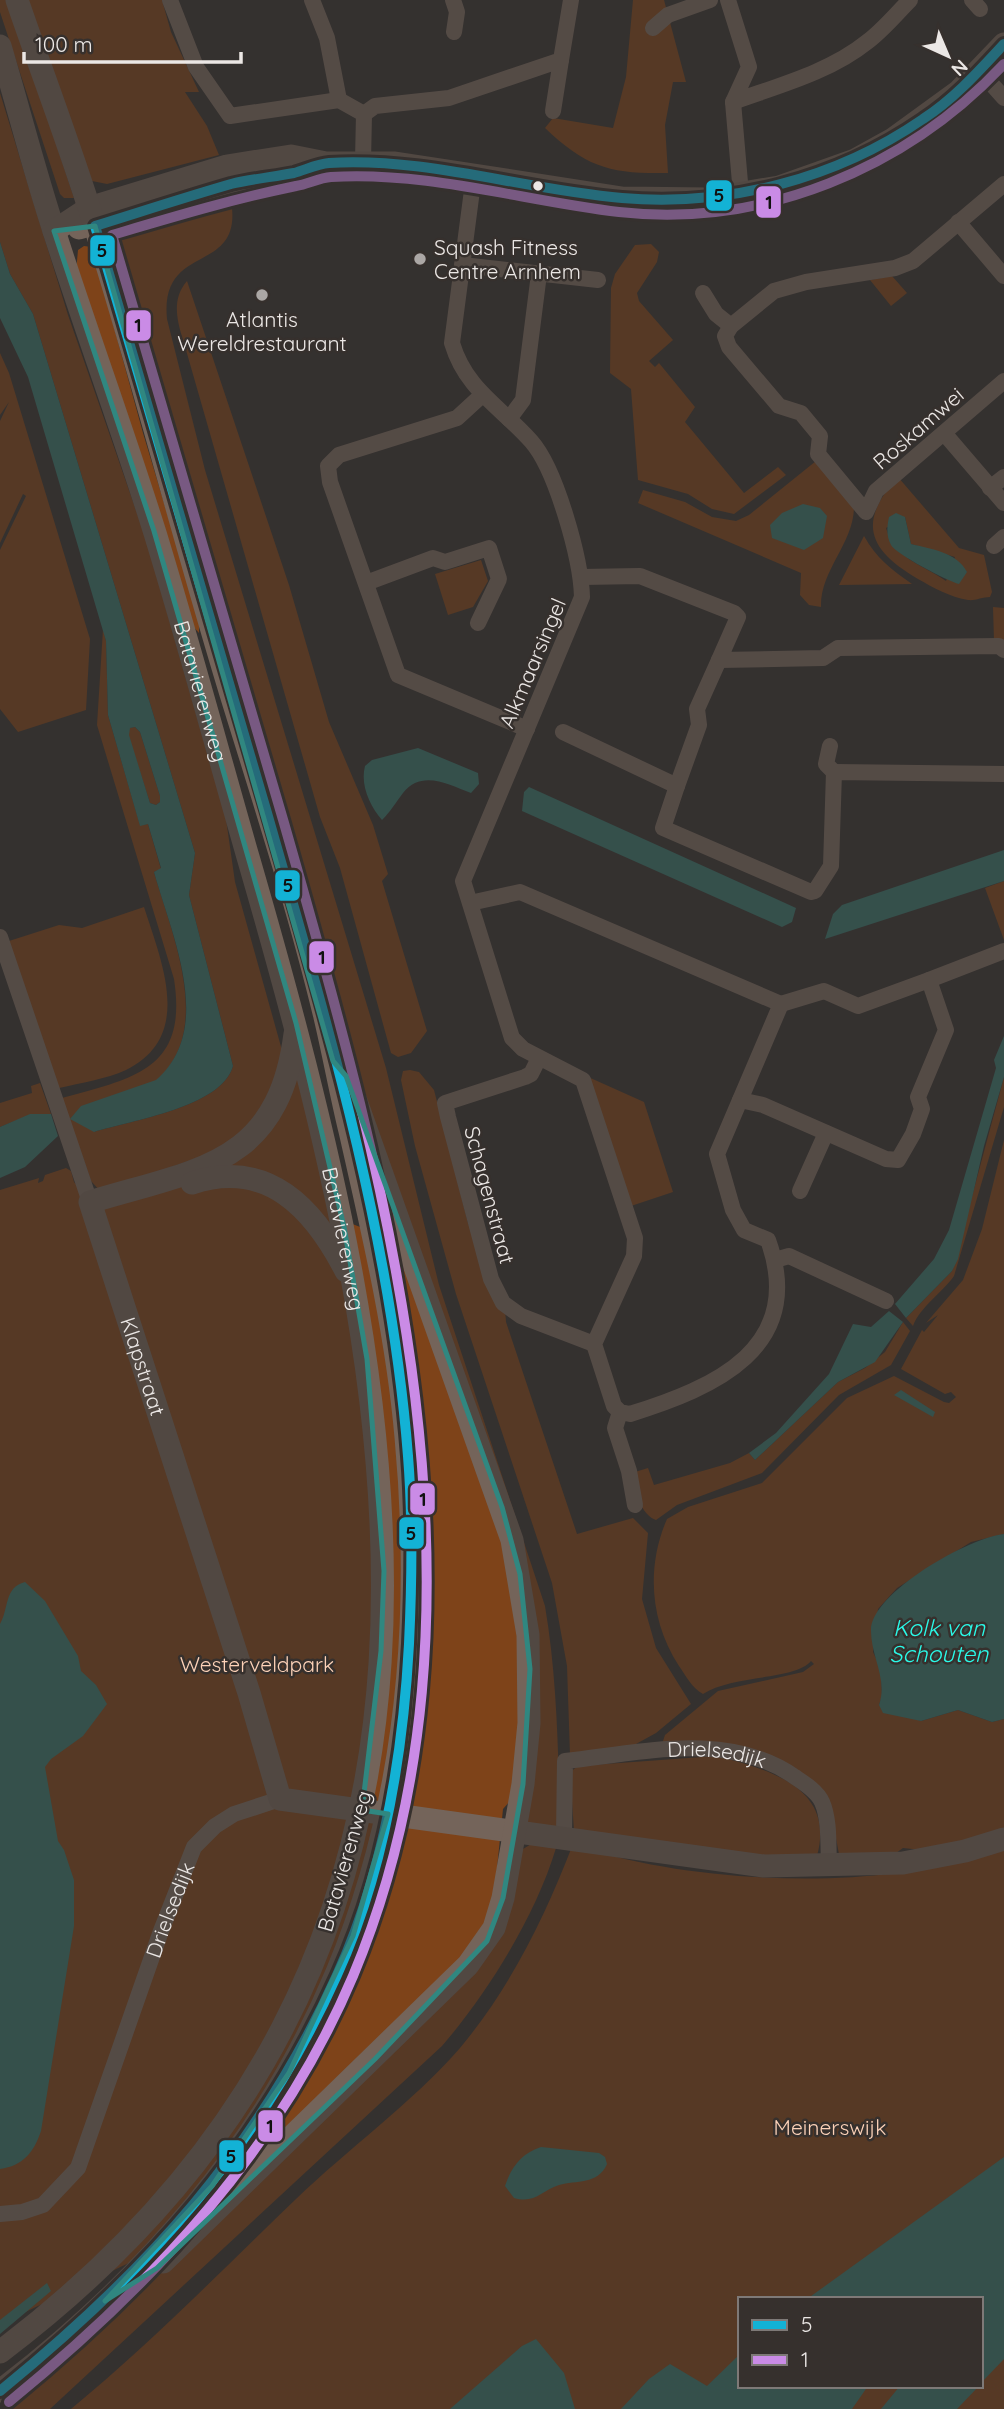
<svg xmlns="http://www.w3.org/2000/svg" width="1004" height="2409" font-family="Quicksand,sans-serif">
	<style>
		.green { fill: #7e4319; fill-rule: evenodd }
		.water { fill: #35756e; fill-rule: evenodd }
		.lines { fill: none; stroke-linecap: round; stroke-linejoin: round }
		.street { stroke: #7b6b61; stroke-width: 16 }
		.secondary { stroke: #74645a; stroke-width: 23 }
		.bus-1-casing { stroke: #36302d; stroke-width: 16 }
		.bus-2-casing { stroke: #36302d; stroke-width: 16 }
		.bus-1 { stroke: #13b2d5; stroke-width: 10 }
		.bus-2 { stroke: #ca8be6; stroke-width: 10 }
		.marked { fill: none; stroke: #308780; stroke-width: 5; stroke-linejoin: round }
		.bus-dot { fill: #ebe7e5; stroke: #36302d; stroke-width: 2.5 }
		.poi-dot { fill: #aba7a5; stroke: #36302d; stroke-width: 2.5 }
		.labels { text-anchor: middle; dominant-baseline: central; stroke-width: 5; stroke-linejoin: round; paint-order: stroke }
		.poi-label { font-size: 21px; fill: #ebe7e5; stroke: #36302d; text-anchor: start }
		.street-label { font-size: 21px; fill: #ebe7e5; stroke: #36302d }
		.park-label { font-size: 21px; fill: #fdd2b8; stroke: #36302d }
		.water-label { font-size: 23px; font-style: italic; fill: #2af9e8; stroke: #36302d }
		.line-badge { stroke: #36302d; stroke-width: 2.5 }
		.pale-badge-label { font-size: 19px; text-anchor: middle; font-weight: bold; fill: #111 }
	</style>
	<rect width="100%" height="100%" fill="#34312f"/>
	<path class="green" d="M0,0H9L74,198H64L60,194L0,12Z
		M22,0H162L171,32L199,92H185L207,126L219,155L107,184L87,180Z
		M633,0H664L686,82H673L665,125L668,173C611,174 587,168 545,128L553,118L613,128L626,77Z
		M0,93L68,315L146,539L226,819L235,882L285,1061L282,1080L239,1143L101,1192L91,1181L62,1098C135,1078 188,1069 174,979L97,725L103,629L106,641L108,715L140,825L148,824L161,869L154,872C170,929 211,1021 164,1073C144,1095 117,1113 94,1132C132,1120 222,1107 233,1066L189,895L195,853L33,314L10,274L0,242Z
		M229,191C251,280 159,237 167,319L205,470L386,1068L439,1285L545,1606C557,1677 558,1747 560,1819L556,1827L531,1825L524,1817L531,1619L370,1137L168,462L150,369L118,245L120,232L127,224Z
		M651,244L659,252L657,262L637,293L639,301L673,340L649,361L655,367L659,363L695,407L685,422L744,493L778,467L786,475L734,514L712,509L688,494L638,480L631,389L610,373L611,288L615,274L635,245Z
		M84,246L92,247L143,433L199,619V633L191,624L130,425L76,272L78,250Z
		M892,276L907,293L891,306L870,280Z
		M187,281L289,585L329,722L373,825L388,874L382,881L427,1031L411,1053L398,1057L391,1053L340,868L320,817L186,350C179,326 169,302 187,281Z
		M0,353L9,373L90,639L86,710L18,732L0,709V550L26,496L23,494L0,543V421L9,402L0,415Z
		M816,461L854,508C853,544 820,571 821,607L809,605L800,595L801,573L638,503L643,490L685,502L712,517L736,521L749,515Z
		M898,477L959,548L984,555L992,592L990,597C982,597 975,601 968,600C952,598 932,587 918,579C868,550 857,522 898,477ZM905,517L911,544L955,557L946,581C920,563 895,559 886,528Z
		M864,536C876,558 892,570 912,584L839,585Z
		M481,560L488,581L473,607L448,615L435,574Z
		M993,607L1004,608V642L994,641Z
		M135,727L140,732L160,796V802L156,805L150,803L128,735L129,728Z
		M1004,881V940L985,888Z
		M144,907C161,961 195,1036 126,1070C106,1079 81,1083 59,1088L9,941L59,925L82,928Z
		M296,1063L329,1215L381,1235L395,1229L501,1533L521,1639L522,1726L510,1801L503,1809L495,1888L481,1938L169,2244L0,2324V1190L39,1178L38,1183L43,1181L45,1175L66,1168L71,1171L74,1182L98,1207L228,1163Z
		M410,1070L419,1072L434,1090L468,1223L505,1309L506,1322L577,1534L633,1518L648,1533L642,1599L656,1648L691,1704L656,1733L625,1750L570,1755L567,1666L552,1583L456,1294L415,1146L401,1080L403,1071Z
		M586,1076L644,1102L673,1192L628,1207Z
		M1004,1077V1107L954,1276C942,1293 920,1307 913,1326L906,1318L952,1271Z
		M40,1083L51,1114L30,1115L0,1127V1103L32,1093L31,1086Z
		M1004,1140V1534L971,1542L897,1588L878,1609L873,1652L881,1669L882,1696L879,1705L921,1721L958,1710L992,1722L1004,1719V1833L922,1850L903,1848L889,1858L839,1854L828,1797C821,1786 810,1780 799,1773C751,1741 717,1742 662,1744L665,1735L718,1691L803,1672L814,1664L811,1661C796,1680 731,1675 703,1694C692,1688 686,1676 679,1666C650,1622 646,1567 667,1519L688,1507L762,1483L847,1398L894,1376L944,1402L949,1403L956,1397L951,1392L945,1394L901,1369L922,1330L924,1332L938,1315L926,1323L963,1280L982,1229Z
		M903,1322L910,1331L891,1365L839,1395L762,1473L677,1505L656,1520C641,1515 631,1487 635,1472L648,1468L654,1485L730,1463L749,1453L755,1460L838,1382L865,1368L885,1352Z
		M716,1756C768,1769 836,1787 817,1856L801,1862L574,1831L570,1772L578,1766Z
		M533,1843L556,1848C536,1915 488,1993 442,2046L50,2409H4L80,2347L481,1960L518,1852Z
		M573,1844C663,1876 800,1886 895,1873C931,1868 968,1856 1004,1847V2409H71C150,2344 222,2270 296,2199C349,2148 412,2103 460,2048C510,1988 545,1917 573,1844ZM740,2299H981V2386H740Z"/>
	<path class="water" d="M0,242L10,274L33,314L195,853L189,895L233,1066C222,1107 132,1120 94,1132L70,1119L81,1106L156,1080C216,1028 171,934 154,872L161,868L148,824L140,826L108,715L106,641L28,377L0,318ZM135,727L140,732L160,796V802L156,805L150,803L129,735L130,728Z
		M803,504L820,508L827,516L823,538L804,550L772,538L770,525L782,513Z
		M896,513L905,517L911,544C931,549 957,552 967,572L959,584C947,581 896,554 891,545C886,536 887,526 889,517Z
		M418,748L478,773L479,784L471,793C449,785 422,769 403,793C396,802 391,811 382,820C370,806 360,785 365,766L372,760Z
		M529,787L796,908L792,922L782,927L522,811L524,792Z
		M1004,850V881L825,939L833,914L842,905Z
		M1004,1036V1077L984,1146L958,1259L952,1271L906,1318L895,1304L934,1259L949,1230L996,1068L994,1060Z
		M30,1114H51L58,1136L25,1167L0,1178V1127Z
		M889,1311L903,1322L875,1362L838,1382L755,1460L749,1453L776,1433L829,1374L853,1324L871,1327Z
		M901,1390L935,1412L933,1417L894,1395Z
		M1004,1534V1719L992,1722L958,1710L921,1721L883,1713L879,1705C888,1679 871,1657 871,1631C870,1593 970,1537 1004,1534Z
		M25,1582L45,1601L78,1656L81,1671L96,1685L107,1704L83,1736L51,1759L45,1767L58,1841L64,1850L74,1880V1926L41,2131C34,2152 23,2166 0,2169V1624C9,1609 4,1587 25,1582Z
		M541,2147L599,2153L605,2157L607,2164C598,2185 576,2180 559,2185C541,2191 535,2204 514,2198L505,2186C511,2167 522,2153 541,2147Z
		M1004,2157V2359L981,2383V2299H807Z
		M47,2283L51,2291L0,2334V2320Z
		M536,2339L564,2373L575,2409H450L522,2346Z
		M740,2354V2386H868L852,2409H621L649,2379L670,2364L707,2386Z
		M900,2386H979L957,2409H881Z"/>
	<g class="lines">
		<g class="street">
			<path d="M170,0L196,67L230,116L339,100L364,114"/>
			<path d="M312,0L327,38L339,100"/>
			<path d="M453,0L457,12L454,32"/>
			<path d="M728,0L749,67L733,102C777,86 830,72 867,42C883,30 896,14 910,0"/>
			<path d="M972,0L980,9"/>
			<path d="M653,28L668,15L710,0"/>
			<path d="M980,71L1004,98"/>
			<path d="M733,102L741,194"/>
			<path d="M553,111L561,60"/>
			<path d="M364,114L375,106L449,98L561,60L571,0"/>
			<path d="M363,161L364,114"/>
			<path d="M1004,184L913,261L895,268L806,282L774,291L731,326L725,336L729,347L779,406L801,413L820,436L818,454L866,512L876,491L1004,381"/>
			<path d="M958,222L1004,276"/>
			<path d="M462,265L598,280"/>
			<path d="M703,293L716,314L731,326"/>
			<path d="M481,396L457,418L339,455L328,466L330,482L398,675L527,729"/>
			<path d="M509,419L523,400L539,274"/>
			<path d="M944,433L1004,503"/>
			<path d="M990,488L1004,477"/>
			<path d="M994,546L1004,537"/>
			<path d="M582,577L640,576L734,613L738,617L719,660L823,658L838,648L999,646L1004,650"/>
			<path d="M366,583L433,558L445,562L489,548L499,579L478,623"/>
			<path d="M563,732L677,786L663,828L811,892L815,891L831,866L834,772L1004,774"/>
			<path d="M830,746L826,764L834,772"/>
			<path d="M677,786L699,725L697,709L719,660"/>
			<path d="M470,903L520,892L781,1004L717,1154L733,1210L744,1230L768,1240C807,1348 714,1388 630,1414L620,1412L614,1406L594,1344L634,1256L635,1238L583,1080L523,1049L512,1038L463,881L582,597C581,559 556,469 531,441C501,407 466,390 452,343L474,175"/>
			<path d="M0,937L90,1202"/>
			<path d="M929,980L1004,951"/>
			<path d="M539,1058L531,1074L525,1077L445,1103L448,1117L491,1279L503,1303L521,1316L594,1344"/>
			<path d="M740,1100L763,1105L886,1159L898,1160L913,1134L922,1109L918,1097L946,1030L929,980L858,1006L824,991L781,1004"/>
			<path d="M800,1191L826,1133"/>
			<path d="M775,1260L789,1256L886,1301"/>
			<path d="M620,1412L615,1428L629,1471L635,1505"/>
			<path id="s1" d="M564,1837L565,1761C640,1753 728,1730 795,1777C804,1783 817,1791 822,1802C830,1820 828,1847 829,1866"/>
			<path id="s2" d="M0,2214L22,2212L43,2205L78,2168L161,1931L194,1847L215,1826L234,1814L280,1799"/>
		</g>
		<g class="secondary">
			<path id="s3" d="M0,46C19,110 35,174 56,237C88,336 124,434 155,533C188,641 217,749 248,857C407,1406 524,1956 0,2352"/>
			<path d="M79,228L233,184L297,172L323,164"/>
			<path d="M54,231L89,208L227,166L291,156L326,163H395L622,198L708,199L779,187L855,160L893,139L959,91L1004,44"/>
			<path id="s4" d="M295,1034C278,1166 198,1169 90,1202L249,1693L280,1799L764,1866L903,1863L965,1851L1004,1839"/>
			<path d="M192,1183C268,1158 314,1209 346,1271"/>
			<path d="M163,2262L468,1965L494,1928L503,1898L523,1784L529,1723L528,1635L512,1540L356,1101"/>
			<path d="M0,2391C321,2147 443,1835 406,1437C397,1334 373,1232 350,1131C341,1094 334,1055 325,1017C299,909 264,801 231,694C183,537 143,377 93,220C70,146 42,73 17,0"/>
		</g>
		<defs>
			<path id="bus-1" d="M0,2391C146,2272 259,2149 337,1975C384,1872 403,1756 409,1644C412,1581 413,1518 408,1456C391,1237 327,1022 267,813C211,617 151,422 95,226C140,212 186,197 231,184C252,179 273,177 294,173C305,170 317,164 329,163C428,157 524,190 622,198C728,207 836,179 923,119C954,99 979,71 1004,44"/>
			<path id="bus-2" d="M9,2402C152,2285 280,2149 353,1976C507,1609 388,1186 284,823C228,627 168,432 112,235C173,217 233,199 296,186C308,184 319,178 331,177C428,171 524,201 619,212C763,228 906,169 1004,64"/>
		</defs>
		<use href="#bus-1" class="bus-1-casing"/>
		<use href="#bus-2" class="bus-2-casing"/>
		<use href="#bus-1" class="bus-1"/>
		<use href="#bus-2" class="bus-2"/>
	</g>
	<path d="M0 0H1004V2409H0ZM95,226L333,1061L346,1076L502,1507L520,1574L530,1669L523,1784L503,1898L487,1941L375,2059L157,2268L105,2301L212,2186L289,2073L353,1936L388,1814L362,1810L381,1651L384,1571L367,1359L344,1227L296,1023L154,531L54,231Z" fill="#34312f" fill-opacity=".55" fill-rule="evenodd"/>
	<path class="marked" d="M95,226L333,1061L346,1076L502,1507L520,1574L530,1669L523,1784L503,1898L487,1941L375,2059L157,2268L105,2301L212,2186L289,2073L353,1936L388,1814L362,1810L381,1651L384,1571L367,1359L344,1227L296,1023L154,531L54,231Z"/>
	<circle class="bus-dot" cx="538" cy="186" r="6"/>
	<g class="poi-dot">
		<circle cx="420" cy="259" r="7"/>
		<circle cx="262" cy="295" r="7"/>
	</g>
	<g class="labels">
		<g class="poi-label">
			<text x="434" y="247">Squash Fitness<tspan x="434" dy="24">Centre Arnhem</tspan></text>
			<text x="262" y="319" text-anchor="middle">Atlantis<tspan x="262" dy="24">Wereldrestaurant</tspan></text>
		</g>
		<g class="street-label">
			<text transform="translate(918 428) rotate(-41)">Roskamwei</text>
			<text transform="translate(532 663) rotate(-67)">Alkmaarsingel</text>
			<text stroke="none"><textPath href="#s3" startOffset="676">Batavierenweg</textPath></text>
			<text transform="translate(490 1195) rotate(75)">Schagenstraat</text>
			<text stroke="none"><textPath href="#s3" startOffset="1242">Batavierenweg</textPath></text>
			<text stroke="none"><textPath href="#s4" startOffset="462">Klapstraat</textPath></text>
			<text stroke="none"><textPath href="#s1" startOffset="229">Drielsedijk</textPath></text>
			<text transform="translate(344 1861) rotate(-74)">Batavierenweg</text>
			<text stroke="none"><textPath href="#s2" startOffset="369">Drielsedijk</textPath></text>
		</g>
		<g class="park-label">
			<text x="257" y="1664">Westerveldpark</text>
			<text x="830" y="2127">Meinerswijk</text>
		</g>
		<g class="water-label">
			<text x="939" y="1627">Kolk van<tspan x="939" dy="26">Schouten</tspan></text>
		</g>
	</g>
	<g class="line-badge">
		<rect x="705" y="179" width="28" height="33" rx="7" fill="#13b2d5"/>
		<rect x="755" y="185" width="27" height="34" rx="7" fill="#ca8be6"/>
		<rect x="89" y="234" width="27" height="33" rx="7" fill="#13b2d5"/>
		<rect x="125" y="309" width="27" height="33" rx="7" fill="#ca8be6"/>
		<rect x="274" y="869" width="27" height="33" rx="7" fill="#13b2d5"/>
		<rect x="308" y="940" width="27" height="34" rx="7" fill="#ca8be6"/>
		<rect x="409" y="1482" width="27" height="34" rx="7" fill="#ca8be6"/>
		<rect x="398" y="1516" width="27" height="34" rx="7" fill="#13b2d5"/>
		<rect x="257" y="2109" width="27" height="34" rx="7" fill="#ca8be6"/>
		<rect x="218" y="2139" width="27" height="34" rx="7" fill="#13b2d5"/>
	</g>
	<g class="pale-badge-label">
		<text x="719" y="202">5</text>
		<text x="769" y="209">1</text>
		<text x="102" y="257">5</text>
		<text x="138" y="332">1</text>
		<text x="288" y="892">5</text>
		<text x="322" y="964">1</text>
		<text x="423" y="1506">1</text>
		<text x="411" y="1540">5</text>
		<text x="270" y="2133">1</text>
		<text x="231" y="2163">5</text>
	</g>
	<rect x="738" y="2297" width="245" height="91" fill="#36302d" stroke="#7e7977" stroke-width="2"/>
	<rect x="752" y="2320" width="35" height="10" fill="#13b2d5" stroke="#7e7977" stroke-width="2"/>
	<text x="801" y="2332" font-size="21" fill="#ebe7e5">5</text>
	<rect x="752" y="2355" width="35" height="10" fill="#ca8be6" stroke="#7e7977" stroke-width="2"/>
	<text x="801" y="2367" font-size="21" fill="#ebe7e5">1</text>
	<g transform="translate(948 56) rotate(136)" stroke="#36302d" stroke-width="5" paint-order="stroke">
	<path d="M0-5L12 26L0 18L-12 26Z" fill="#ebe7e5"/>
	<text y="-10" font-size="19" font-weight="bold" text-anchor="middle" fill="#ebe7e5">N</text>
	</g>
	<path d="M24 52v10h217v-10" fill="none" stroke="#ebe7e5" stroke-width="3.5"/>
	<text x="35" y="52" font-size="21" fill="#ebe7e5" stroke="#36302d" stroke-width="5" paint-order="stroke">100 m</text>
</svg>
